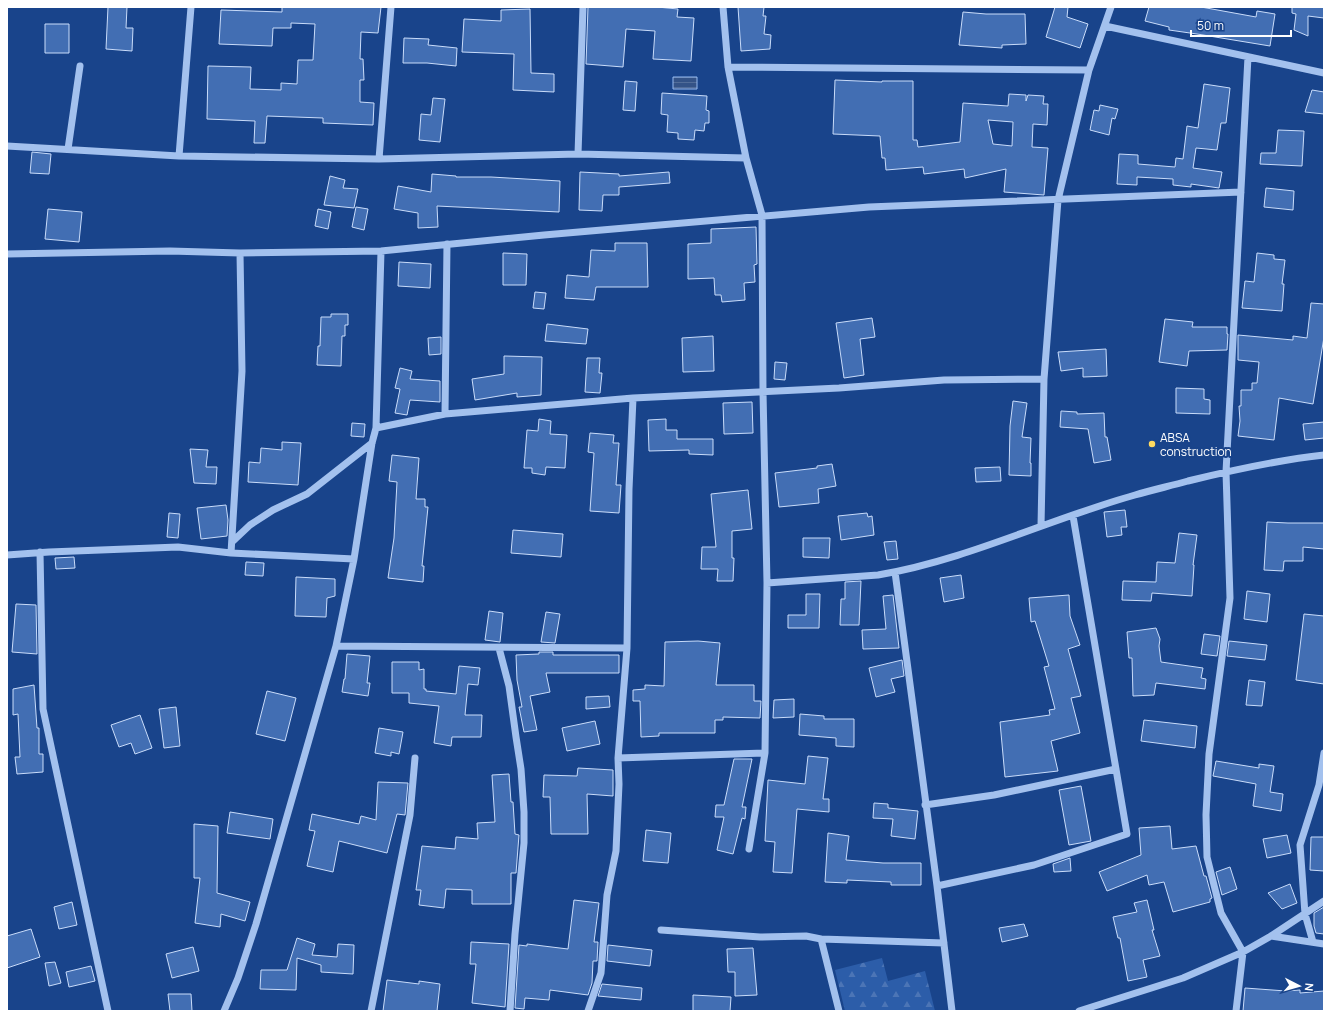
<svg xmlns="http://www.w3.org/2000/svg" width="1331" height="1018" font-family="Manrope,sans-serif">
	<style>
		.forest { fill: url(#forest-firs) }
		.water { fill: url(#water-rules); stroke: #96baf0 }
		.building { fill: #426eb3; stroke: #c9dcfa; fill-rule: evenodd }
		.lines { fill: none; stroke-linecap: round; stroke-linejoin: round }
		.minor { stroke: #a3c1ee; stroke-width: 7 }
		.poi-dot { fill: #ffda60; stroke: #19448b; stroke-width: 1.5 }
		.labels { text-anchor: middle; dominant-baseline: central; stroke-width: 4; stroke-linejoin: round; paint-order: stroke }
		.poi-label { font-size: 12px; fill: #fff; stroke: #19448b; text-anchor: start }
	</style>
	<defs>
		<pattern id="forest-firs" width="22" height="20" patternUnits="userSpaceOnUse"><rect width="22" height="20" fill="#2c5da9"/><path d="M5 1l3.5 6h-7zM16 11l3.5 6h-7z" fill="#4c75b6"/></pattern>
		<pattern id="water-rules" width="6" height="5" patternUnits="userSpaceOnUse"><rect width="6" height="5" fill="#345387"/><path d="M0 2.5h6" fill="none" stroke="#526d99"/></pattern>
	</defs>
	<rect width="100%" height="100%" fill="#19448b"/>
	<path class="forest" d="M882,958L888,981L925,971L935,1011H845L835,970Z"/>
	<path class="water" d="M673,77H697V89H673Z"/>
	<path class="building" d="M108,7H127L126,28H133L132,51L106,49Z
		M282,7H381L378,33L361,32L360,59H363L364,80H360V102L374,103L373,125L323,123V118L267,116L265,143H254L255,121L207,119L208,66L251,67L250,89L281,90V83L297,84L298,60H313L315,24L291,23V28H273L272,46L219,44L221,10L282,12Z
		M588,7H657L678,9L677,17L694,18L691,61L653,59L655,31L626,29L623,67L586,64Z
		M738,7H764L763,16H766L764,34L771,35L770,49L741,51Z
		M1055,7H1068L1067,17L1088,24L1080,48L1046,37Z
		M1149,7H1201L1256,17L1257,11L1275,14L1270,46L1197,34L1169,30V27L1145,21Z
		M1292,7H1324V18L1308,16V36L1294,30L1296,14L1292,13Z
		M530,9L531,73L554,74V92L513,90L514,54L462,52L464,19L501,21V10Z
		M963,12L986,14H1025L1026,44L1002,45V48L959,45Z
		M45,24H69V53H45Z
		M404,38L429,39L428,45L457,48L456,66L427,63H403Z
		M835,80L882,82V81H913V140H917L918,147L960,142L963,103L1008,106L1009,94L1026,95V101L1028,95L1044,96L1043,104H1048L1047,125L1033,124L1032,147L1048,148L1044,195L1004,192L1006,169L965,178L964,169L924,174L923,167L886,170L885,158H882L880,136L833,134ZM988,120L1013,122L1012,146L993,144Z
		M625,81L637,82L635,111L623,110Z
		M1204,84L1230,88L1226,123H1221L1217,150L1196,148L1193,168L1222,172L1219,188L1191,184V187L1173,185V179L1137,177V185L1117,184L1119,154L1138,155V164L1175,167L1176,158L1183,159L1187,126L1198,128Z
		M1312,90L1324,92V114L1305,112Z
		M662,93L707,96L706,110L709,111V123H705L704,131L695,130L694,140L678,139V133L667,132L668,115L661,114Z
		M433,98L445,99L440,142L419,140L421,114L431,115Z
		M1100,105L1118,109L1115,119L1112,118L1109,135L1090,130L1094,110L1099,111Z
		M1278,130L1304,131L1302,166L1260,164L1261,153H1276Z
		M32,152L51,154L49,174L30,173Z
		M580,172L619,174V176L669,172L670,183L619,187V195H603L602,211L579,210Z
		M432,174L456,176V177H491L560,181L559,212L437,206L438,227L418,228V213L394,209L398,186L431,192Z
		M330,176L345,180L343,188L358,189L354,208L324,205Z
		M1266,188L1294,191L1293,210L1264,207Z
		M356,207L368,209L364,230L352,227Z
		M48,209L82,212L79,242L45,239Z
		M318,209L331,212L328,229L315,226Z
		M756,227L757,264L754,265L755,282L744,283L745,300L722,302L721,295H715L714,278L688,279V244L711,243V229Z
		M615,243H647L648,287H596L594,300L565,298L567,275L589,277L591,250L615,251Z
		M503,253L527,254L526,285H503Z
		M1257,253L1274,255V259L1285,260L1282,284H1284L1282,311L1242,308L1245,281L1254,282Z
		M399,262L431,264L430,288L398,286Z
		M535,292L546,293L544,309L533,308Z
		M1311,303L1324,304V337L1313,404L1279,398L1274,440L1238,436L1240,421L1239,406H1241V390H1252V383H1257L1259,362L1238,360V335L1293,340V336L1307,338Z
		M331,314H348V325H345V336H342L341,366L317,365L318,346H320L321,317H331Z
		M872,318L875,337L860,339L864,375L844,378L836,323Z
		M1165,319L1193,322L1192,327H1227V334H1228L1227,350L1189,351L1187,366L1159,362Z
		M547,324L588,329L586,344L545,341Z
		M713,336L714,371L683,372L682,338Z
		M441,337V354L429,355L428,338Z
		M1106,349L1107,376L1083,377V368L1061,371L1058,352Z
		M504,356L542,357L541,395L517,397V393L475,400L472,379L504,374Z
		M587,358H600L599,373H602L600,393L585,392Z
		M775,362L787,363L785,380L774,379Z
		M400,368L412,371L410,379L440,381V402L410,400L407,415L395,413L400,389L395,388Z
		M1176,388L1204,389V399L1210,400V414L1176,413Z
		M1013,401L1027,403L1022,437L1031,438L1030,463H1031V476L1009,475L1010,426Z
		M752,402L753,433L724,434L723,403Z
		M1061,411L1077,412V414L1104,413L1105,437H1107L1111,460L1094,463L1088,429L1060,427Z
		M539,419L551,421L550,434L567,435L565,468L546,467L545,475L532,473V468H524L527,430L538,431Z
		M666,419V430H677V439H713V455L689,454V450L649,451L648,420Z
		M1324,422V438L1305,440L1303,424Z
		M352,423L365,424L364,437L351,436Z
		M590,433L614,435L613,443H619L616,485H621L619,513L590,511L594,453L588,452Z
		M282,442L301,443L298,485L248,482L249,462L260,463L261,448L282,450Z
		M190,449L208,450L206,467H217L216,484L194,483Z
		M392,455L419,458L416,499H425V507H428L422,566H424L423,582L388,578L394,538L397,482L389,481Z
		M832,464L836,486L818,489L819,503L779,507L775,473L817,468V466Z
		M1000,467L1001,481L976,482L975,468Z
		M748,490L752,529L732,531V558H734L733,581H717L718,569H701L702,547H716L711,494Z
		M226,505L228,520L227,536L201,539L197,508Z
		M1125,510L1127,527H1121L1122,535L1107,537L1104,512Z
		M169,513L180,514L178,538L167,537Z
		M867,513L868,517L872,516L874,535L841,540L838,516Z
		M1267,522L1288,523H1324V549L1303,547V561H1284L1283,571L1264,570Z
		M513,530L563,534L561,557L511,553Z
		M1179,533L1197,535L1193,565H1194L1192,596L1152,593L1151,601L1122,600L1123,581L1156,582L1157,562L1175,563Z
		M803,538H830L829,558L803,557Z
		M896,541L898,559L887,560L884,542Z
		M74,557L75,568L56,569L55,558Z
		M246,562L264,563L263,576L245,575Z
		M961,575L964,598L944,602L940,578Z
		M296,577L335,579V596L327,598L326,617L295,616Z
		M861,581L859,625H840L841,599H845V582Z
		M1247,591L1270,594L1267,622L1244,619Z
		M806,594H820L819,628H788V615H806Z
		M893,595L899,648L863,649L862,630L886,629L883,596Z
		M1069,595L1070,616L1080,645L1068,649L1081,696L1071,698L1080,733L1051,741L1058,771L1005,777L1000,722L1050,715L1049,710L1055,709L1044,667L1049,666L1035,621L1031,622L1029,598Z
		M16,604L36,605L37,654L12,652Z
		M489,611L503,613L500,642L485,640Z
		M546,612L560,614L555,643L541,642Z
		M1304,614L1324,616V684L1296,680Z
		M1156,628L1160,639L1159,646L1161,662L1203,668L1201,678L1206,679L1205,689L1156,683L1154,695L1133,696L1132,658H1129L1127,632Z
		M1204,634L1220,636L1217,656L1201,654Z
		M698,641L720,643L716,685H754V701H761L760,718L723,717V720H715V733H659V736L641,737L640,701H633V690L645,689V685L664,686L665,642Z
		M1229,641L1267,645L1265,660L1227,656Z
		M539,652H553V655H619V673H546L550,692L530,696L537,730L524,732L519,707H522L517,680L516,655L539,654Z
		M347,654L370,656L367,683H370L368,696L342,692L344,679H345Z
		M902,660L904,676L891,679L895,692L876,697L869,668Z
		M392,662H419V670L424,669V689H426V691L456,694L459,666L480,668L478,685L468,684L465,715H482L481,737H452L451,746L434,743L439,706L409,703V693H392Z
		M1249,680L1265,682L1262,706L1246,705Z
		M34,685L37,728H39V754H43V772L17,774L15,757H20L18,714L13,715V689Z
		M267,691L296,698L285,741L256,734Z
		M609,696L610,707L586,709V697Z
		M794,699V717L773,718L774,700Z
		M176,707L180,746L164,748L159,709Z
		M800,714L824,716V719H854V747L836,746V738L799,735Z
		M140,715L152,748L135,754L131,743L119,747L111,725Z
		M1144,720L1197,726L1195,748L1141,741Z
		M595,721L600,744L567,751L562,728Z
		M379,728L403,732L399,754L391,752V756L375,753Z
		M808,756L828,758L823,799H829V812L797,809L792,873L773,872L775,842L765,841L768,780L805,784Z
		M734,759H752L742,807H746L745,819L742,818L733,854L717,850L724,817H715L716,805H724Z
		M1216,761L1259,768V764L1274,766L1270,792L1283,794L1281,811L1253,806L1256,784L1213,776Z
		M578,768L613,770V796L587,794L588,834H551L550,797H543L544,775L577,776Z
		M509,774L511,802H513L515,834L519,835L516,873H511V904H472V890L446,889L444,908L419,905L421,890H416L422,846L455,849L456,837L478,839L477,823L495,822L492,775Z
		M378,782L408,783L405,815L397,814L387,853L339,841L333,872L307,866L315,831L309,830L312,814L359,824L361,816L376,820Z
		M1081,786L1091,841L1069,845L1059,790Z
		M874,803L888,804V808L918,811L915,839L891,836L893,819L873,818Z
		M230,812L273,819L270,839L227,833Z
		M194,824L218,826L217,893L250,902L245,921L221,914L220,927L195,923L200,878H194Z
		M1170,826L1172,849L1196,846L1204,876H1206L1212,898L1210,899V902L1173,912L1164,882L1149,885L1147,875L1107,891L1099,872L1141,855L1139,828Z
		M646,830L671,833L668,863L643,861Z
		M828,833L849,836L846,860L883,863H921V885H891V882L847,880V883L825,882Z
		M1287,835L1291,853L1267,858L1263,839Z
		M1311,837H1324V871L1310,870Z
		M1070,858L1071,871L1054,872L1053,864Z
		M1230,867L1237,889L1222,895L1216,872Z
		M1290,884L1297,903L1282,909L1268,893Z
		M574,900L599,903L594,942H598L597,961H593L592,983L588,995L550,990L549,1000L525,998L524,1009L515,1008L519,945L527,946V944L568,949Z
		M1147,900L1154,930H1152L1160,956L1143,960L1147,977L1128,981L1120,938H1118L1113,917L1137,912L1134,903Z
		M72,902L77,925L59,929L54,907Z
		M1324,907V934L1316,933L1314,926V913Z
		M1024,924L1028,936L1002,942L999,928Z
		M31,929L40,957L7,968V936Z
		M297,938L315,944L312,955L337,957L338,944L354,945L353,974L321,972V965L297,958L296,990L260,989L261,970H287Z
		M471,942L509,944L505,1007L472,1003L476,964H470Z
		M608,945L652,950L650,966L607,961Z
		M193,947L199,971L172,978L166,954Z
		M753,948L757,995L735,996V972H728L727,949Z
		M55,962L61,983L49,986L45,963Z
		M91,966L95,981L69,987L66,972Z
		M387,980L419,984V981L440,984L437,1011H383Z
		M602,984L642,988L641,1000L598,996Z
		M1245,988L1286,991L1300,990V993L1324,991V1011H1243Z
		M168,994H191L192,1011H170Z
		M693,995L731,997L730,1011H693Z"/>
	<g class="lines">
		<path class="minor" d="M723,7L728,67L746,158L762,215L763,392L767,583L765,753L749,849
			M1105,26L1324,73
			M728,67L1089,70
			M7,146L179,156L379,159L578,154L746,158
			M68,149L80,66
			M578,154L583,7
			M179,156L191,7
			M379,159L391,7
			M7,254L170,251L240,253L381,251L544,235L869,207L1241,192
			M445,414L447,244
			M376,428L381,251
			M1041,526L1044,379L1058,200L1089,70L1111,7
			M232,542L250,525L273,510L307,494L372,443
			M40,552L43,709L108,1011
			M231,553L242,371L240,253
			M7,555L49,552L178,547L231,553L354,559
			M895,572L937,886L952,1011
			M767,583L878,575C967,560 1049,519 1135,495C1152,490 1170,486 1188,481C1233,470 1278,460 1324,455
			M336,646L627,648
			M499,648L509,686L516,737L521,769L524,812V843L515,934L510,1011
			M618,758L765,753
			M925,805L994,795L1116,769
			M937,886L1034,865L1127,834L1073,516
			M661,930L760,937L806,936L821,939L839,1011
			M1271,936L1324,944
			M821,939L944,943
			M1313,942L1305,914L1300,845L1319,785L1324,753
			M224,1011L238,978L256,924L336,646L354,559L372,443L376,428L445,414L633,398L839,388L944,380L1044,379
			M371,1011L410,815L415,758
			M588,1011L601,973L607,895L616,851L619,784L618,758L627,648L629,489L633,398
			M1079,1011L1183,978L1243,952L1271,936L1324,901
			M1236,1011L1243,952L1221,913L1207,857L1206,815L1209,754L1230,598L1226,472L1248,57"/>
	</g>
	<circle class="poi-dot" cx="1152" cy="444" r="4"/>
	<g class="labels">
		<g class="poi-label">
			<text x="1160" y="437">ABSA<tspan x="1160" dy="14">construction</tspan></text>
		</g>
	</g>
	<rect width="1331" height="1018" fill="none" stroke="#ffffff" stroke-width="16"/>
	<g transform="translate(1299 986) rotate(96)" stroke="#19448b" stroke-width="3" paint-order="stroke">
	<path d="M0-3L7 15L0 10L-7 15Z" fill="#ffffff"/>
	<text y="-6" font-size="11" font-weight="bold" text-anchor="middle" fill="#ffffff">N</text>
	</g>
	<path d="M1191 30v6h100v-6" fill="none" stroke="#ffffff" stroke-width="2"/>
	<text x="1197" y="30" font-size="12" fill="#ffffff" stroke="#19448b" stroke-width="3" paint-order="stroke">50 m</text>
</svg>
